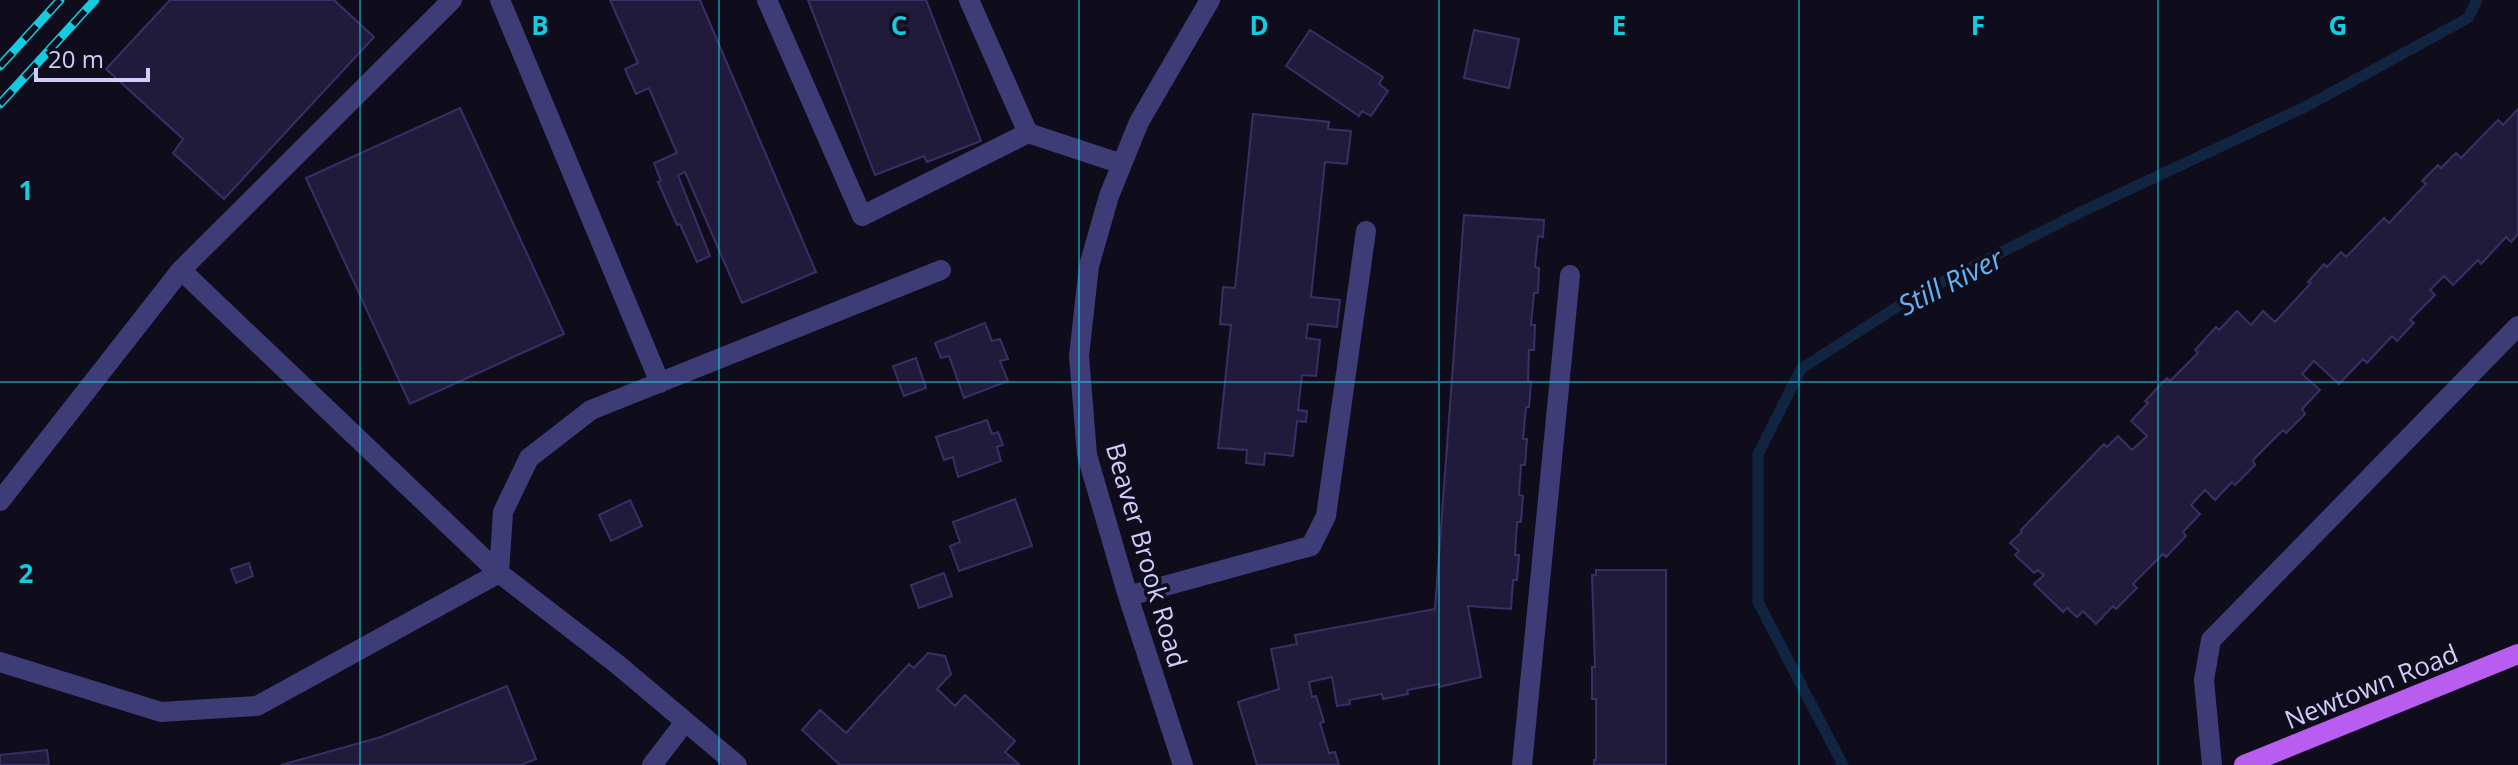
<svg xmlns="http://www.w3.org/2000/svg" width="2518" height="765" font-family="'Open Sans',sans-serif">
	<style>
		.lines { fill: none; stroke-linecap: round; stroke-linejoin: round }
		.stream { stroke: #112440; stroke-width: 11 }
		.building { fill: #211b3b; stroke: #392f65; stroke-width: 2 }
		.minor { stroke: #3e3c77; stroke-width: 20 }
		.major { stroke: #b95df1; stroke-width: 20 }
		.rail-casing { stroke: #13cce0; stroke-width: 9 }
		.rail { stroke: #0f0d1c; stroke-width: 6; stroke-dasharray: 18; stroke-linecap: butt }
		.grid { fill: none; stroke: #13cce0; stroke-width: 2; stroke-opacity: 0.55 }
		.labels { text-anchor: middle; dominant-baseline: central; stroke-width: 7; stroke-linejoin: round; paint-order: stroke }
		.street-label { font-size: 26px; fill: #d1ccfb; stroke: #0f0d1c }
		.water-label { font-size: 28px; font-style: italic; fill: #63b0f2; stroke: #0f0d1c }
		.grid-label { font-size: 26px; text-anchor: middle; font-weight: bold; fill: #13cce0; stroke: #0f0d1c; stroke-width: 7; stroke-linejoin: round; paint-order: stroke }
	</style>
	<rect width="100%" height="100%" fill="#0f0d1c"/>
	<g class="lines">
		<path class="stream" d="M1843,765L1758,602V454L1801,369L1909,299L2083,211L2307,106L2468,18L2477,0"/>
	</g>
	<path class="building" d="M170,0H334L374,37L224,199L173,153L183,139L106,69Z
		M610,0H700L816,272L742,303L685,172L678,175L710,256L697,262L680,224L677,225L658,182L661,181L654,163L677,153L649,88L636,94L625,69L638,63Z
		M808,0H926L981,141L927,162L924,156L875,175Z
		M1310,30L1383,77L1379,84L1388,91L1371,116L1362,111L1359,116L1286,66Z
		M1474,30L1519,39L1509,88L1464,78Z
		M460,108L564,334L410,404L306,178Z
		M2518,109V234L2511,242L2506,237L2481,264L2478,260L2453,285L2444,276L2430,290L2435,295L2410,320L2414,323L2397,341L2392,336L2367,363L2363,359L2339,384L2314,361L2302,374L2320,390L2302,409L2305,414L2286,433L2283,430L2253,460L2255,465L2235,485L2232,482L2215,500L2205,490L2191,505L2200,514L2183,532L2186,536L2166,557L2163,554L2133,584L2137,588L2116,609L2113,606L2096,624L2083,611L2077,617L2067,608L2063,612L2034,584L2044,575L2038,570L2034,573L2015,555L2019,551L2010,543L2022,532L2021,530L2104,444L2107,447L2118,436L2132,450L2147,436L2131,421L2148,403L2145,401L2167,378L2170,381L2198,353L2195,350L2216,327L2219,330L2237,311L2251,325L2263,311L2275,322L2311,283L2308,282L2324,264L2327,267L2341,252L2346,257L2384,218L2389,223L2426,184L2422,181L2438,165L2441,168L2456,153L2461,158L2498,120L2503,125Z
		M1253,114L1329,122L1328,129L1351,131L1347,164L1325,162L1311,297L1340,300L1337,327L1308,324L1306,338L1320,340L1316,376L1302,375L1298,410L1307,411L1306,422L1297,421L1293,456L1265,453L1264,465L1246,463L1247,450L1218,448L1231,325L1220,324L1223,287L1235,288Z
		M1464,215L1544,220L1543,237L1538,236L1535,267L1539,268L1538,293H1534L1531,325H1535L1534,350H1529L1528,381L1531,382L1529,407H1526L1523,439H1527L1525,465H1521L1519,495L1523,496L1521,522H1517L1515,555H1519L1517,580H1513L1511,609L1468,606L1481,677L1439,687V684L1407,690L1408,694L1383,699L1382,694L1349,700L1350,704L1337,706L1332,677L1309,682L1312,697L1316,696L1324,722L1320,723L1329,753L1335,752L1339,765H1257L1238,702L1279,689L1271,649L1297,644L1295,635L1435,609Z
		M985,323L992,341L1000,339L1008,359L1000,361L1008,381L964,398L949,356L941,358L935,343Z
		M916,358L926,388L904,396L893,366Z
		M987,420L992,434L998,432L1003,445L997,447L1001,461L958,477L953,457L944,460L936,437Z
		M1015,499L1032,546L959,571L950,546L960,542L953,522Z
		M630,500L642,526L611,541L599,515Z
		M249,563L253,576L236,583L231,569Z
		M1596,570H1666V765H1594V760H1596V699H1592V667H1595L1592,575H1596Z
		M944,573L952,596L919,608L911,585Z
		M928,653L945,656L951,674L937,689L955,706L965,695L1015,741L1005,752L1020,765H840L802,730L820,710L846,733L909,664L914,668Z
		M507,686L536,759L521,765H281L381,737Z
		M47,750L49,765H0V755Z"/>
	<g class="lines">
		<path class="minor" d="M500,0L660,383
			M767,0L862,216L1028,133L1122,164
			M969,0L1028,133
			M0,501L181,270L452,0
			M1128,596L1311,546L1326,516L1366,231
			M0,662L161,712L257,706L499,573L181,270
			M652,765L685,722
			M737,765L617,664L499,573L503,512L529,458L591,410L941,270
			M1183,765L1128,596L1087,455L1079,356L1089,266L1109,196L1139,122L1210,0
			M1522,765L1570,275
			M2212,765L2204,680L2211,640L2518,326"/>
		<path class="major" d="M2244,765L2518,654"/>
		<defs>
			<path id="rail" d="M0,66L60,0
				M0,104L95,0"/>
		</defs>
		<use href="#rail" class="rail-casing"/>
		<use href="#rail" class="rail"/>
	</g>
	<path class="grid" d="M360,0V765M719,0V765M1079,0V765M1439,0V765M1799,0V765M2158,0V765M0,382H2518"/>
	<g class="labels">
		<g class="street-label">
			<text transform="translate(1147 555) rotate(74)">Beaver Brook Road</text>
			<text transform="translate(2371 686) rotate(-22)">Newtown Road</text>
		</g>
		<g class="water-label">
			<text transform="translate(1950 281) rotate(-27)">Still River</text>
		</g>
	</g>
	<g class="grid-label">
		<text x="540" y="35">B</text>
		<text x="899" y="35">C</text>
		<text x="1259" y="35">D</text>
		<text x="1619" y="35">E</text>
		<text x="1978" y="35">F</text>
		<text x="2338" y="35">G</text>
		<text x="26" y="200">1</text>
		<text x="26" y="583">2</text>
	</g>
	<path d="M36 68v12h112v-12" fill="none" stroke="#d1ccfb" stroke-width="4"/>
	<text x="48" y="68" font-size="24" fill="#d1ccfb" stroke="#0f0d1c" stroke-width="6" paint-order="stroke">20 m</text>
</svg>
